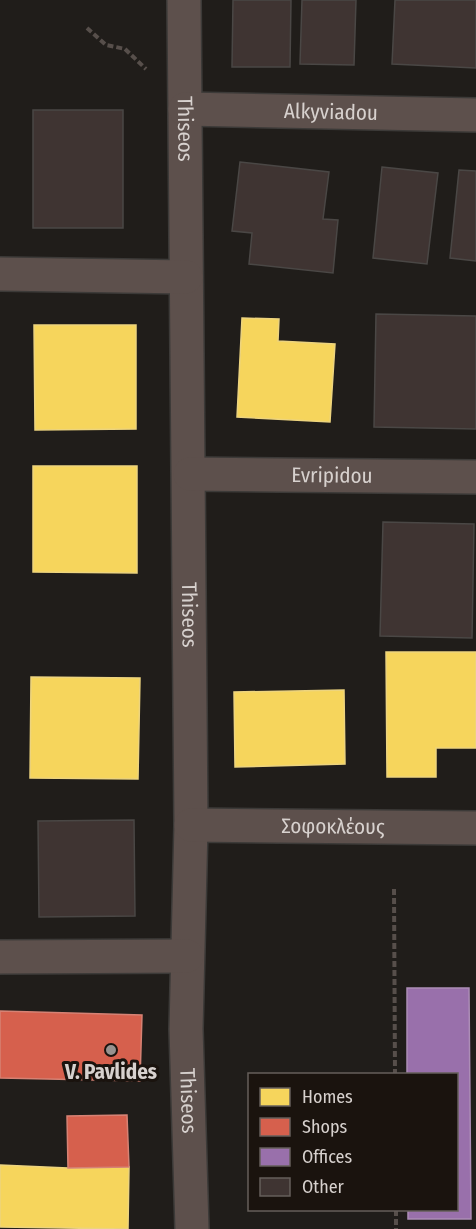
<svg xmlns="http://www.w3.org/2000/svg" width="476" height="1229" font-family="'Fira Sans Condensed',sans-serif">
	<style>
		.homes { fill: #f6d55c; stroke: #edd47e; stroke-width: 1.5 }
		.shops { fill: #d6604d; stroke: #d68274; stroke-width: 1.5 }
		.offices { fill: #9970ab; stroke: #ac8db6; stroke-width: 1.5 }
		.building { fill: #3f3432; stroke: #4a4745; stroke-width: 1.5 }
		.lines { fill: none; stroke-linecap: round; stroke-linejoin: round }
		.minor-casing { stroke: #3c3a38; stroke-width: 36 }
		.path { stroke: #574f4b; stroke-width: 4; stroke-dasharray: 6 3; stroke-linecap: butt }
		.minor { stroke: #5d504c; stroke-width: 33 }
		.poi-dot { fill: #97928f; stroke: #1a130e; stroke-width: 2 }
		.labels { text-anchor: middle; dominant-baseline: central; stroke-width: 6; stroke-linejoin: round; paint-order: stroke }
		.street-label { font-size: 21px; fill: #d7d1ce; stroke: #1a130e }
		.poi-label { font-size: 21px; font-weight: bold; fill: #d7d1ce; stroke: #1a130e }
	</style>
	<rect width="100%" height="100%" fill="#201d1a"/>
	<path class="homes" d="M242,318L279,319L278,341L335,344L330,422L237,417Z
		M34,325H136V429L35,430Z
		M33,466H137V573L33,572Z
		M386,652H476V748H436V777H387Z
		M31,677L140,678L138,779L30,778Z
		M344,690L345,764L235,767L234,692Z
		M0,1165L68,1168L129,1167L128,1229L0,1227Z"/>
	<path class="shops" d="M0,1011L142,1015L140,1081L0,1078Z
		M127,1115L129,1167L68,1168L67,1116Z"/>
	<path class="offices" d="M407,988H469L471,1219H408V1210H456V1074H407Z"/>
	<path class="building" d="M233,0H291L290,67H232Z
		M302,0H356L354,65L300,64Z
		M395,0H476V68L392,64Z
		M33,110H123V228H33Z
		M240,162L329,172L323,219L338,220L333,273L249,264L252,233L232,231Z
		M382,167L438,173L427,264L373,258Z
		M459,170L476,171V261L450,258Z
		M376,314L476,316V429L374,427Z
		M383,522L474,524L472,638L380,636Z
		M134,820L135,916L39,917L38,821Z"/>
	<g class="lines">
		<defs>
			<g id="minor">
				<path id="s1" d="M184,0L191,825L186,1029L192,1229"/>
				<path id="s2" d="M185,109L476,115"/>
				<path d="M0,274L186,277"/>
				<path id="s3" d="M190,474L476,477"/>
				<path id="s4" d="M191,825L476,828"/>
				<path d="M0,957L187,956"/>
			</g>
		</defs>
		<use href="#minor" class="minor-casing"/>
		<path class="path" d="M87,28L106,45L125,49L146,69
			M394,889L395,1074
			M396,1210V1229"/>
		<use href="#minor" class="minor"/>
	</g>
	<circle class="poi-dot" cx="111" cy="1050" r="6"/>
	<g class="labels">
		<g class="street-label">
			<text stroke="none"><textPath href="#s2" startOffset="146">Alkyviadou</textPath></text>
			<text stroke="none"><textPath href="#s1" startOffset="129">Thiseos</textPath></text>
			<text stroke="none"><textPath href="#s3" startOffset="142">Evripidou</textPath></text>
			<text stroke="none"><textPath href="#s1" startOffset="615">Thiseos</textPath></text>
			<text stroke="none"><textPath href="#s4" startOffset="142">Σοφοκλέους</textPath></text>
			<text stroke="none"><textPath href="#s1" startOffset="1101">Thiseos</textPath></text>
		</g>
		<g class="poi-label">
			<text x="111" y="1072">V. Pavlides</text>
		</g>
	</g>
	<rect x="248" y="1073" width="210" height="138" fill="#1a130e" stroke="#665f5b" stroke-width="1.5"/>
	<rect x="260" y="1088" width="30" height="18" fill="#f6d55c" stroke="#665f5b" stroke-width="1.5"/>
	<text x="302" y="1103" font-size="18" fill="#d7d1ce">Homes</text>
	<rect x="260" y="1118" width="30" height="18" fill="#d6604d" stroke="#665f5b" stroke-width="1.5"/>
	<text x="302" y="1133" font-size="18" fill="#d7d1ce">Shops</text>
	<rect x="260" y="1148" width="30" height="18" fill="#9970ab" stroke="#665f5b" stroke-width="1.5"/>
	<text x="302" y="1163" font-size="18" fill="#d7d1ce">Offices</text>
	<rect x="260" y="1178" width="30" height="18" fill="#3f3432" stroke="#665f5b" stroke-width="1.5"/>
	<text x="302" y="1193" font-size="18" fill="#d7d1ce">Other</text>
</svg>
